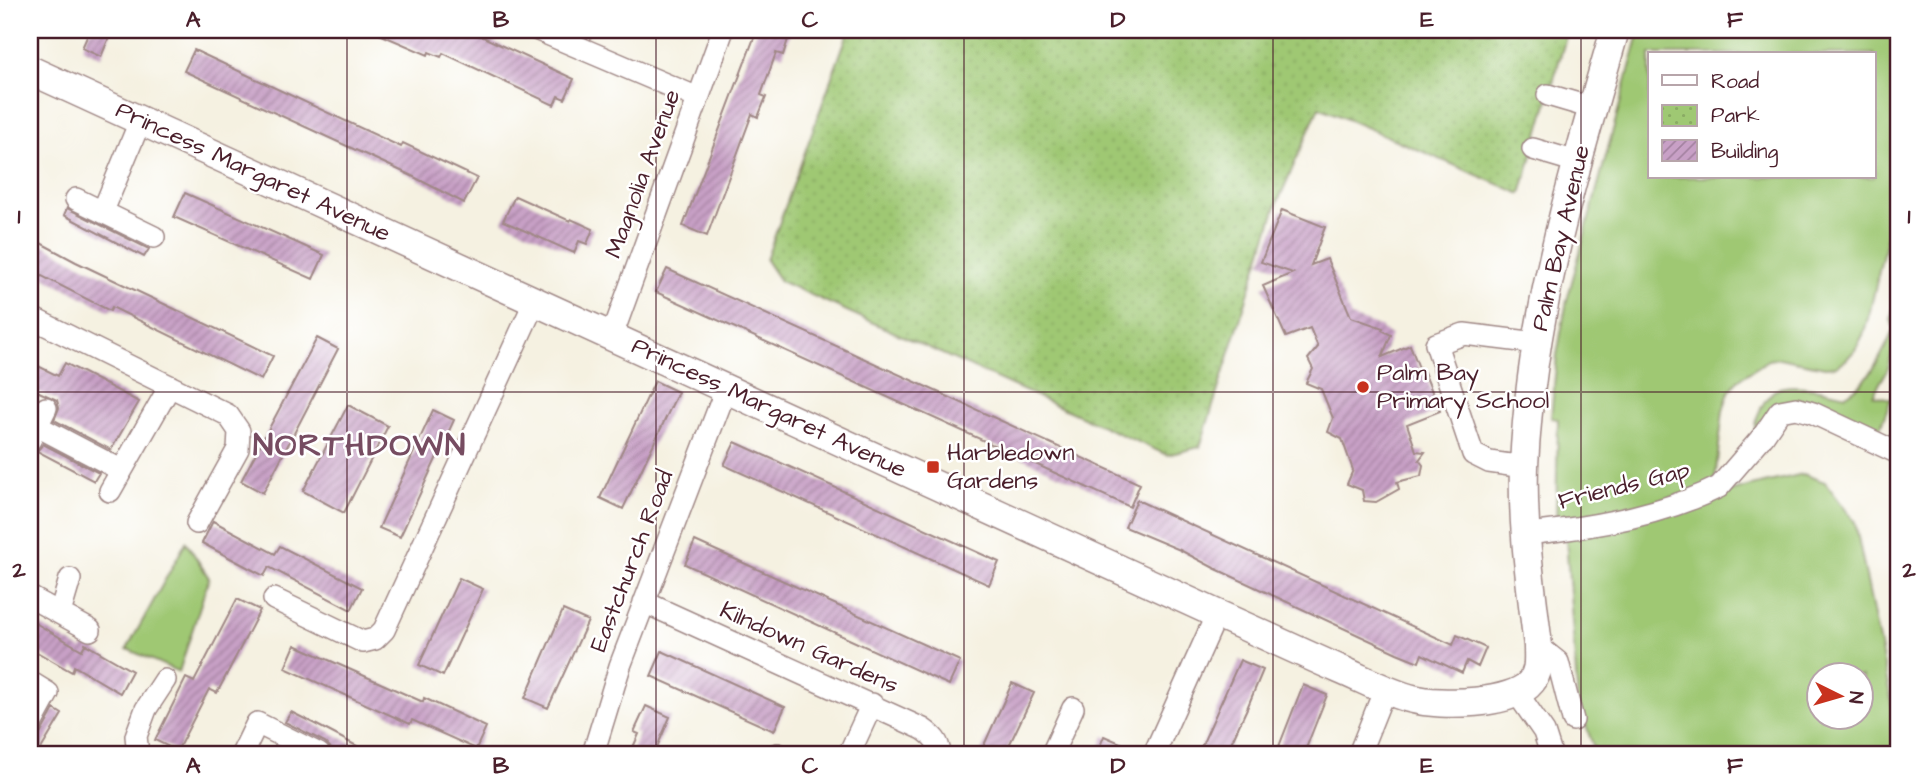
<svg xmlns="http://www.w3.org/2000/svg" width="1928" height="784" font-family="'Architects Daughter',sans-serif">
	<style>
		.green { fill: #9fc873; stroke: #74744f; stroke-width: 2; fill-rule: evenodd }
		.park { fill: url(#park-dots); stroke: #74744f; stroke-width: 2 }
		.building { fill: url(#building-hatch) }
		.lines { fill: none; stroke-linecap: round; stroke-linejoin: round }
		.minor-casing { stroke: #a08886; stroke-width: 24 }
		.major-casing { stroke: #a08886; stroke-width: 31 }
		.minor { stroke: #fff; stroke-width: 21 }
		.major { stroke: #fff; stroke-width: 28 }
		.grid { fill: none; stroke: #4a1f2b; stroke-width: 2; stroke-opacity: 0.55 }
		.poi-dot { fill: #c8321e; stroke: #fff; stroke-width: 2.5 }
		.labels { text-anchor: middle; dominant-baseline: central; stroke-width: 5; stroke-linejoin: round; paint-order: stroke }
		.street-label { font-size: 24px; fill: #4a1f2b; stroke: #fff }
		.poi-label { font-size: 24px; fill: #4a1f2b; stroke: #fff; text-anchor: start }
		.district-label { font-size: 32px; font-weight: bold; letter-spacing: 2px; fill: #764c61; stroke: #fff }
		.neatline { fill: none; stroke: #4a1f2b; stroke-width: 2.5 }
		.grid-label { font-size: 23px; text-anchor: middle; font-weight: bold; fill: #4a1f2b }
	</style>
	<defs>
		<pattern id="park-dots" width="8" height="8" patternUnits="userSpaceOnUse" patternTransform="scale(1.75)"><rect width="8" height="8" fill="#9fc873"/><path d="M2 2h.1M6 6h.1" fill="none" stroke="#8aab64" stroke-width="1.8" stroke-linecap="round"/></pattern>
		<pattern id="building-hatch" width="6" height="6" patternUnits="userSpaceOnUse" patternTransform="scale(1.75)"><rect width="6" height="6" fill="#c8a0c6"/><path d="M-1 1l2-2M0 6l6-6M5 7l2-2" fill="none" stroke="#a482a1"/></pattern>
	</defs>
	<rect width="100%" height="100%" fill="#fff"/>
	<filter id="ink" filterUnits="userSpaceOnUse"><feTurbulence type="fractalNoise" baseFrequency=".0143" numOctaves="2"/><feDisplacementMap in="SourceGraphic" scale="14" xChannelSelector="R" yChannelSelector="G"/><feConvolveMatrix kernelMatrix="1 2 1 2 8 2 1 2 1" color-interpolation-filters="sRGB"/></filter>
	<filter id="wash" filterUnits="userSpaceOnUse"><feTurbulence type="fractalNoise" baseFrequency=".00686" numOctaves="4" result="noise"/><feDisplacementMap in="SourceGraphic" scale="28" xChannelSelector="R" yChannelSelector="G"/><feGaussianBlur stdDeviation="1.57" result="paint"/><feColorMatrix in="noise" values="0 0 0 0 0 0 0 0 0 0 0 0 0 0 0 0 0 1.4 0 .05"/><feComposite in="paint" operator="in"/></filter>
	<g filter="url(#wash)">
		<rect width="100%" height="100%" fill="#f5f1e1"/>
		<path class="green" d="M1640,30H1898V187L1870,311L1863,335L1855,350L1846,360L1836,366L1825,367L1779,358L1768,360L1738,380L1729,392L1723,411L1715,480L1700,491L1556,524L1558,419L1551,418L1557,355L1567,300ZM1650,54H1874V177H1650Z
			M1898,295V331L1888,369L1873,395L1891,399L1878,433L1808,404L1756,434C1753,424 1757,417 1761,408C1764,402 1770,394 1775,390C1791,381 1828,391 1846,395C1872,380 1881,356 1894,329L1891,319L1896,296Z
			M1803,474L1825,482L1855,522L1898,735V754H1596L1578,703L1566,538L1751,486ZM1820,676H1862V718H1820Z
			M186,542L209,578L179,672L127,649Z"/>
		<path class="park" d="M849,30H1568L1521,194L1319,107L1276,206L1200,447L1167,455L780,281L766,260Z"/>
		<g id="blocks">
			<path class="building" d="M90,30H112L101,57L82,48Z
				M370,30H468L574,79L565,99L558,96L554,105L443,53L441,57L429,52L428,55Z
				M757,30H791L783,55L776,53L761,95L766,97L758,117L752,114L707,236L683,226Z
				M194,50L401,147L403,143L477,178L464,203L410,175L184,71Z
				M185,193L324,255L313,279L174,217Z
				M515,196L570,221L571,219L593,229L587,244L579,241L574,253L503,221Z
				M67,208L149,249L144,257L64,215Z
				M1282,210L1325,227L1311,265L1327,259L1351,317L1383,328L1382,330L1391,335L1382,357L1410,345L1421,373L1424,372L1440,411L1407,424L1416,451L1425,452L1419,460L1423,465L1421,476L1397,482L1399,489L1376,502L1364,501L1362,490L1347,484L1353,470L1342,439L1328,432L1333,418L1321,389L1306,383L1313,369L1308,359L1318,347L1310,328L1286,337L1263,286L1293,273L1261,262Z
				M35,240L76,262L273,356L261,380L112,307L110,311L30,270V252Z
				M667,269L1140,484L1130,507L656,292Z
				M317,338L338,349L263,493L241,481Z
				M30,362L58,376L65,363L139,402L111,450L54,420L59,408L57,400L30,388Z
				M655,381L678,392L623,509L600,498Z
				M348,405L388,426L344,513L303,491Z
				M433,410L454,420L400,537L379,528Z
				M735,442L999,562L989,585L724,465Z
				M43,444L99,473L94,481L37,451Z
				M1137,500L1453,645L1457,635L1486,648L1478,667L1467,661L1462,673L1422,654L1419,662L1397,653L1214,568L1180,550L1125,527Z
				M213,521L275,554L280,546L362,588L351,610L269,567L264,576L202,543Z
				M695,541L960,661L949,685L685,564Z
				M459,578L483,589L443,676L419,665Z
				M237,599L260,610L217,693L209,689L177,751L155,740L186,678L194,682Z
				M563,610L588,621L548,708L525,698Z
				M30,620L82,650L85,644L132,671L120,693L74,666L72,672L30,648Z
				M295,645L423,702L424,698L486,727L476,749L412,720L410,724L285,668Z
				M662,651L785,707L774,731L651,676Z
				M1240,660L1263,670L1248,706L1226,754H1198Z
				M1012,683L1034,693L1024,714L1005,754H980Z
				M1303,685L1327,695L1310,738L1304,754H1276Z
				M646,706L670,717L654,754H630L639,734L634,732Z
				M54,709L62,714L38,754H30V739L41,733Z
				M291,712L313,723L372,754H332L330,747L325,742L285,722Z
				M1104,736L1141,752V754H1097Z"/>
		</g>
	</g>
	<g filter="url(#ink)">
		<use href="#blocks" fill-opacity="0" stroke="#a08886" stroke-width="2"/>
		<g class="lines">
			<defs>
				<path id="minor" d="M538,30L698,98
					M1548,95L1592,108
					M1533,149L1577,162
					M76,199L154,237
					M103,211L141,119
					M30,317L228,415L239,431L238,449L197,523
					M612,336L723,30
					M37,426L121,470
					M30,440L46,408
					M1524,467L1489,462L1473,454L1436,344L1464,334L1537,343
					M110,491L170,386
					M1526,534C1589,528 1662,515 1719,487L1763,436L1780,411L1796,408L1813,413L1898,453
					M30,597L90,630
					M274,599L363,642L375,639L384,630L535,301
					M644,602L923,729C933,736 939,742 940,754
					M60,613L70,579
					M1538,646L1558,662L1573,720
					M30,682L48,693L30,726
					M1517,693L1544,732L1551,754
					M138,754L136,736L146,709L165,680
					M242,754L257,723L319,754
					M593,754L620,666L726,389
					M777,754H778
					M849,754L872,704
					M1052,754L1073,708
					M1154,754L1217,614
					M1359,754L1385,689"/>
				<path id="major" d="M30,70L1217,614C1258,632 1298,651 1339,669C1363,679 1388,693 1413,699C1440,706 1513,705 1531,682C1540,671 1538,659 1538,646C1531,587 1522,526 1524,466C1531,313 1573,176 1615,30"/>
			</defs>
			<use href="#minor" class="minor-casing"/>
			<use href="#major" class="major-casing"/>
			<use href="#minor" class="minor"/>
			<use href="#major" class="major"/>
		</g>
	</g>
	<path class="grid" d="M347,30V754M656,30V754M964,30V754M1273,30V754M1581,30V754M30,392H1898"/>
	<g class="poi-dot">
		<circle cx="1363" cy="387" r="7"/>
		<rect x="926" y="460" width="14" height="14" rx="3.5"/>
	</g>
	<g class="labels">
		<g class="street-label">
			<text transform="translate(253 172) rotate(25)">Princess Margaret Avenue</text>
			<text transform="translate(643 174) rotate(-70)">Magnolia Avenue</text>
			<text transform="translate(1561 238) rotate(-77)">Palm Bay Avenue</text>
			<text transform="translate(769 408) rotate(25)">Princess Margaret Avenue</text>
			<text transform="translate(1624 486) rotate(-14)">Friends Gap</text>
			<text transform="translate(632 561) rotate(-69)">Eastchurch Road</text>
			<text transform="translate(809 648) rotate(24)">Kilndown Gardens</text>
		</g>
		<g class="poi-label">
			<text x="1377" y="373">Palm Bay<tspan x="1377" dy="28">Primary School</tspan></text>
			<text x="947" y="453">Harbledown<tspan x="947" dy="28">Gardens</tspan></text>
		</g>
		<g class="district-label">
			<text x="360" y="445">NORTHDOWN</text>
		</g>
	</g>
	<rect width="1928" height="784" fill="none" stroke="#fff" stroke-width="77"/>
	<rect x="1648" y="52" width="228" height="126" fill="#ffffff" stroke="#b7a5aa" stroke-width="2"/>
	<rect x="1662" y="75" width="35" height="10" fill="#ffffff" stroke="#b7a5aa" stroke-width="2"/>
	<text x="1711" y="88" font-size="21" fill="#4a1f2b">Road</text>
	<rect x="1662" y="105" width="35" height="21" fill="url(#park-dots)" stroke="#b7a5aa" stroke-width="2"/>
	<text x="1711" y="122" font-size="21" fill="#4a1f2b">Park</text>
	<rect x="1662" y="140" width="35" height="21" fill="url(#building-hatch)" stroke="#b7a5aa" stroke-width="2"/>
	<text x="1711" y="158" font-size="21" fill="#4a1f2b">Building</text>
	<g transform="translate(1840 696) rotate(95)"><circle r="33" fill="#ffffff" stroke="#b7a5aa" stroke-width="2"/>
	<path d="M0-5L12 26L0 18L-12 26Z" fill="#c8321e"/>
	<text y="-10" font-size="19" font-weight="bold" text-anchor="middle" fill="#4a1f2b">N</text>
	</g>
	<rect x="38" y="38" width="1852" height="708" class="neatline"/>
	<g class="grid-label">
		<text x="193" y="27">A</text>
		<text x="501" y="27">B</text>
		<text x="810" y="27">C</text>
		<text x="1118" y="27">D</text>
		<text x="1427" y="27">E</text>
		<text x="1735" y="27">F</text>
		<text x="19" y="223">1</text>
		<text x="1909" y="223">1</text>
		<text x="19" y="577">2</text>
		<text x="1909" y="577">2</text>
		<text x="193" y="773">A</text>
		<text x="501" y="773">B</text>
		<text x="810" y="773">C</text>
		<text x="1118" y="773">D</text>
		<text x="1427" y="773">E</text>
		<text x="1735" y="773">F</text>
	</g>
</svg>
